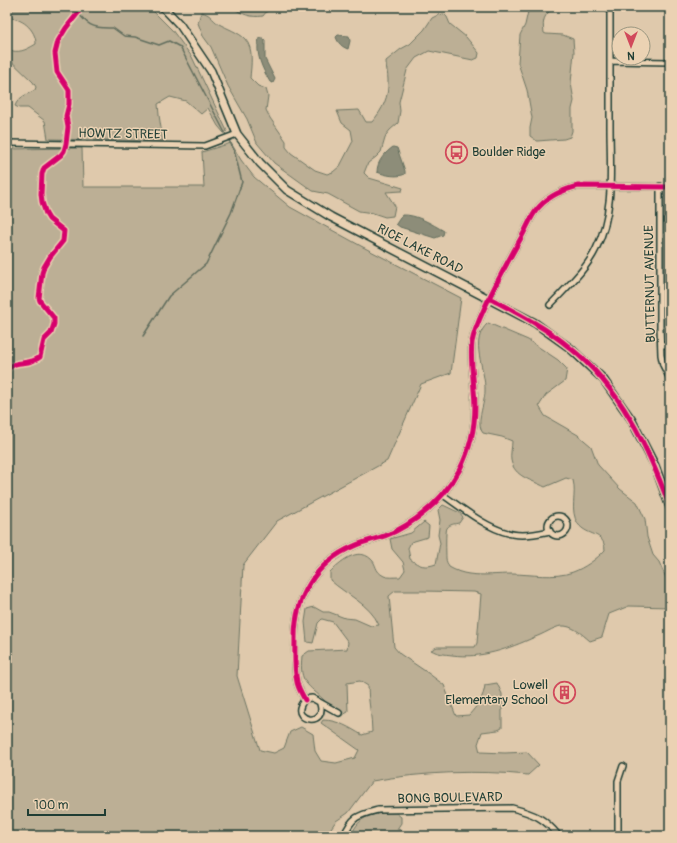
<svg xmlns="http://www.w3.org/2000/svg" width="677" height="843" font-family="Pangolin,sans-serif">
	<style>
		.green { fill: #bcaf95; stroke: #6e7664 }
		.water { fill: #8d8d79; stroke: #616d5d }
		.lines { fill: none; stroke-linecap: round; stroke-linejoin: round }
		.stream { stroke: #616d5d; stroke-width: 1.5 }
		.minor-casing { stroke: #1f3d34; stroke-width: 8 }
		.secondary-casing { stroke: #1f3d34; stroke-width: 10 }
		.minor { stroke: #ebd2b3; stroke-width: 5 }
		.secondary { stroke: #ebd2b3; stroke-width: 7 }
		.cycleway-casing { stroke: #ebd2b3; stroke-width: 8 }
		.cycleway { stroke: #d6006c; stroke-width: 5 }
		.labels { text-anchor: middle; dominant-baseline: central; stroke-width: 3; stroke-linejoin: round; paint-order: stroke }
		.street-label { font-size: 13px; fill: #1f3d34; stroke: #ebd2b3 }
		.poi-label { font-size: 13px; fill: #1f3d34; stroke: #ebd2b3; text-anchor: start }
	</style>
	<rect width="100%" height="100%" fill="#dfc9ac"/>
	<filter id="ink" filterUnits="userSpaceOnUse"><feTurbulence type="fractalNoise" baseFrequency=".025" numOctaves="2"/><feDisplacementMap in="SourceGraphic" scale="8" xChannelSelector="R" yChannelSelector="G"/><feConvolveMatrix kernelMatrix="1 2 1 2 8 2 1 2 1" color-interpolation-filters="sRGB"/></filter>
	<g filter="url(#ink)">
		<path class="green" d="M7,7H149L172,30L192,57L227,131L224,133L218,126L208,108L201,114L186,101L170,97L158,104L159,115L163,141L48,139L45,121L28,108H19L15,106C18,97 28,94 35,90L36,87L33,82L7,57V50C20,53 24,51 36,44C36,29 21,17 7,18Z
			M232,7H266L267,11L263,16C251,18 241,14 232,7Z
			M529,7H554C544,16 542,19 544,33L546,34L563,35L573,39L574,52L571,83L574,101L572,109V131L570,137L564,139L537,141L530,136V128L532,118L527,90L518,63L520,35L525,25Z
			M201,12C211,14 211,19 219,24C226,28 240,33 245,39C254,48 251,66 250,78L258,86L266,89L268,96L266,110L270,118L286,141V147L291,153L315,170L327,174L333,172L340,166L353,141L351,130L342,123L337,111L359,110L366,122H372C383,109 389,97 388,80C388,74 386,68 386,61L401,49L410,44L424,30L432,18L438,15L444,14L447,17L450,24L466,37L479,53L478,58L473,60L429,51L416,58L407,70L399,102L400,111L398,123L390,130L386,135L381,152L376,157L368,163L364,173L369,178L403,188L402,191L386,192L395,206L393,216L385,217L373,213L359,211L328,194L313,191L274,163L257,143L247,119L228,86L211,47L203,36L198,23Z
			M231,143L241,160L254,177L290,207L361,246L461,298L451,373L421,384L387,461L277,521L243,565L237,676L260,750L274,753L284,748L290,732L301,727L313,734L315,751L321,761L336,763L355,758L359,750L321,723L323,720C338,720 350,728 362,735L372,732C372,716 368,702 368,686L360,681L347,683L348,712L341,716C332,710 332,708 325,701C308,684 299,684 302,656L309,651L347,649L348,642L333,622L322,619L318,623L313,643L307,642L305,622L307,609L314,607L323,612H329L345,618L355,619L371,626L379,625C370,604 346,595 330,580V572C339,563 357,546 371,559C377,564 374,571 384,576C388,578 395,577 400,577L405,570L403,562L392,549L390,539L411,533L424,522L429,526L428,537L411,542L408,548L410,559C419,566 425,568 436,564L440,543L438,535L440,520L438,510L443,505L460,513L463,517L459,523C454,524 450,524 447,528C445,531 446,554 446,558C446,561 448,565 449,567C456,571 462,573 469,574C483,576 498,574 512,574C531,574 554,579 573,572C584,568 597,559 605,550C604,531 588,537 578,524C569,510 577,495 573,480L566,478L545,487C532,480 514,477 511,460C510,455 512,447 512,441L502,437L483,433C475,423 485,404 485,391C486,368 468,341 488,323L528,340L558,360L567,369L565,381L546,395L539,406L545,416L578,435L591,446L598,465L620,489L637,502L645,519L647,537L653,555L659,562L667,580L670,584V607L629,606L609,614L602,637L590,641C582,634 572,625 561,626C554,627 542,635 535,637C508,649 481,659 452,655C444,654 438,654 431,650L437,647H475L477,643L481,594L474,592L422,591H395L389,596L394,647L400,654L428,673L444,685L456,716L469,715C477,706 484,697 485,685L497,683L502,694V728L498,730L482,732L478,744L480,752L505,753L527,752L539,765L528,775C476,770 423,772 372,781L348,813L336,821L329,831L321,836H7V149L82,148L83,187H204L202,152Z
			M384,813H396L401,817V823L397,829L401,830L403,834L422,836H471H351C358,819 366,815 384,813Z"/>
		<path class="water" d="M338,35L349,36L350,41L348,49C342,47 338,43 336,37Z
			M259,38H263L265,41V59L275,79L273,83L270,82C262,68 255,54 259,38Z
			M393,147L397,148L405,171V174C397,178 385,175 377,172C377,161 385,153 393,147Z
			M402,215C416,214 432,224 444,231L443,235L435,238L400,227L396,224Z"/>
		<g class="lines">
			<path class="stream" d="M73,7C87,24 90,29 113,28L124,36L135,37L159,45L169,41L180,47L234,150L242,182L231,213L206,264L169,296L143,336"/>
			<defs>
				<path id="minor" d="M610,61L670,62
					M7,143L205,146L237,134
					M660,186V327L661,355L663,365L670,379
					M550,305C566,288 586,270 596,249C615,211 610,167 610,126C610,86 610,47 610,7
					M661,345H670
					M443,495C465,510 494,535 522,535C531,535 541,533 550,531
					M548 526a10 10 0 1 1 20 0a10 10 0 1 1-20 0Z
					M305,700C302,694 298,688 297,682C294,667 295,652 295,637C295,597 316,562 354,546C368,540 383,538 396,531C423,517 446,495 460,469C472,445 477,417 474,390C473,374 470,359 472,342C474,331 479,320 484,309C495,285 508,261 521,238C527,228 531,215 539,207C550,195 563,190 578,186L670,187
					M320,704C327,726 293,722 301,705C303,700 307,698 312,698L339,713
					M344,836C352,816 359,815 378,810L512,808C535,814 544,818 559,836
					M618,836V781L623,766"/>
				<path id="secondary" d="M163,7L180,25L211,71L237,134L260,163L287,190L331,217L535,323L570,348L603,379L631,419L655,466L670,507"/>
			</defs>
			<use href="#minor" class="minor-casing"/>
			<use href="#secondary" class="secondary-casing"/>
			<use href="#minor" class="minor"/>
			<use href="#secondary" class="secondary"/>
			<defs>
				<path id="cycleway" d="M489,298C517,313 545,327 569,347C621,388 648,447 670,507
					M7,370C17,358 27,367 40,357L44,340L51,333L54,324V318L40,301L39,298L42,273L44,267L50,257L63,241L64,231L49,219L46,214L42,202L41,194L42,174L44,168L61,155L64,151L66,144L68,127L66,116L69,104V90L57,72L55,53L58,41L66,28L78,13L79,7
					M305,700C302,694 298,688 297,682C294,667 295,652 295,637C295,597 316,562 354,546C368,540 383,538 396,531C423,517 446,495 460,469C472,445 477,417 474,390C473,374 470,359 472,342C474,331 479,320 484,309C495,285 508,261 521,238C527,228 531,215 539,207C550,195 563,190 578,186L670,187"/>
			</defs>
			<use href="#cycleway" class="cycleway-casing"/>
			<use href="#cycleway" class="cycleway"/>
		</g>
	</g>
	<defs>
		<symbol id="bus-ring" viewBox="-11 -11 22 22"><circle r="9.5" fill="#ebd2b3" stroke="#d1495b" stroke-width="1.5"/><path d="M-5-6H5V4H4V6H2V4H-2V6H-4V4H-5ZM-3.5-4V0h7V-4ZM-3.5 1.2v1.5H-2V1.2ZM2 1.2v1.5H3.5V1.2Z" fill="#d1495b"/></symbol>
		<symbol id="building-ring" viewBox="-11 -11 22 22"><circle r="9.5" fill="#ebd2b3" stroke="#d1495b" stroke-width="1.5"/><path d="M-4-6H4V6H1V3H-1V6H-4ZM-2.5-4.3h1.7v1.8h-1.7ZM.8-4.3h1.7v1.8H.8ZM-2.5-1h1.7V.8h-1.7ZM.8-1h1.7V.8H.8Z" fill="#d1495b"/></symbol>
	</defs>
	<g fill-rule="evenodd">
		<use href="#bus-ring" x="444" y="140" width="25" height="25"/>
		<use href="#building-ring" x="552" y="680" width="25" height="25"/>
	</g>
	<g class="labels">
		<g class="street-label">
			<text transform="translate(123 134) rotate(1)">HOWTZ STREET</text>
			<text transform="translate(420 249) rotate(27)">RICE LAKE ROAD</text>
			<text transform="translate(650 284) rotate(-91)">BUTTERNUT AVENUE</text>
			<text transform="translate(450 798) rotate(-1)">BONG BOULEVARD</text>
		</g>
		<g class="poi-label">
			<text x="472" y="152">Boulder Ridge</text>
			<text x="548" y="685" text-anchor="end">Lowell<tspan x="548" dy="15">Elementary School</tspan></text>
		</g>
	</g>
	<rect width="677" height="843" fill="none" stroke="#ebd2b3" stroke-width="24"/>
	<rect x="12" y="12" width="653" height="819" fill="none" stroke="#1f3d34" stroke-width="1.5" filter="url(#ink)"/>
	<g transform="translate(631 46) rotate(180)"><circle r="19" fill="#ebd2b3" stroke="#999680"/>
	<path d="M0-3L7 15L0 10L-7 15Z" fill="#d1495b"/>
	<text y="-6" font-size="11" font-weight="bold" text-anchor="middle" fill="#1f3d34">N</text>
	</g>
	<path d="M28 809v6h77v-6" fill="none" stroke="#1f3d34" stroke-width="2"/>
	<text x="34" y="809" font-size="12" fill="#1f3d34" stroke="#ebd2b3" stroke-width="3" paint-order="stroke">100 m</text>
</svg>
